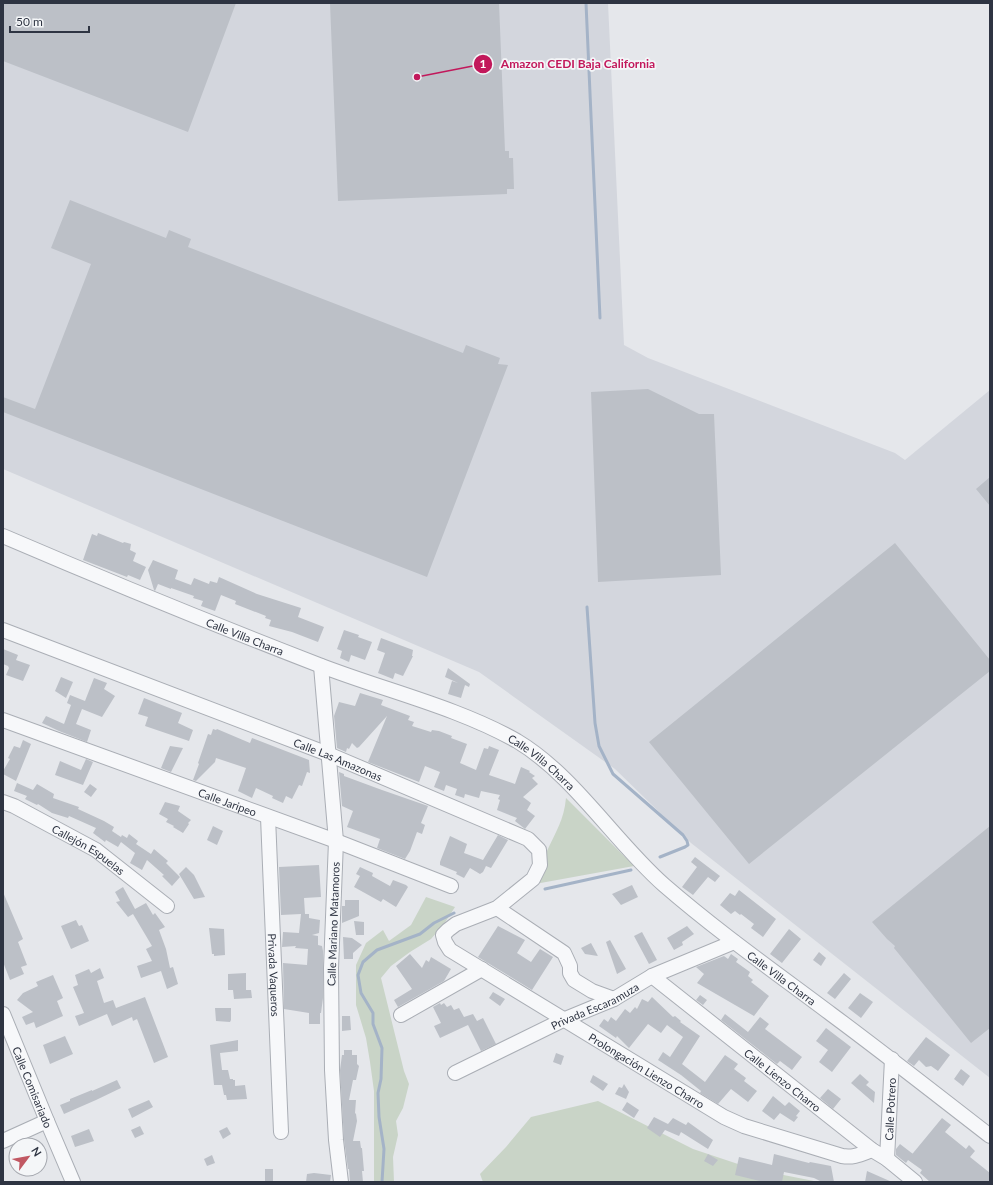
<svg xmlns="http://www.w3.org/2000/svg" width="993" height="1185" font-family="Lato,sans-serif">
	<style>
		.built { fill: #d3d6dd }
		.green { fill: #c9d4c7 }
		.lines { fill: none; stroke-linecap: round; stroke-linejoin: round }
		.stream { stroke: #a4b3c7; stroke-width: 3 }
		.building { fill: #bcc0c7 }
		.minor-casing { stroke: #aaaeb5; stroke-width: 16 }
		.minor { stroke: #f7f8fa; stroke-width: 14 }
		.labels { text-anchor: middle; dominant-baseline: central; stroke-width: 3.5; stroke-linejoin: round; paint-order: stroke }
		.street-label { font-size: 11px; fill: #2e3442; stroke: #f4f6f8 }
		.leader { fill: none; stroke: #c2185b; stroke-width: 1.5 }
		.callout-dot { fill: #c2185b; stroke: #f4f6f8; stroke-width: 1.5 }
		.mark-label { font-size: 12px; text-anchor: middle; font-weight: bold; fill: #fff }
		.callout-label { font-size: 12px; text-anchor: middle; font-weight: bold; fill: #c2185b; stroke: #f4f6f8; stroke-width: 3.5; stroke-linejoin: round; paint-order: stroke }
	</style>
	<rect width="100%" height="100%" fill="#e5e7eb"/>
	<path class="built" d="M3,3H608L624,345L648,358L895,453L905,460L990,390V1078L691,843L615,769L479,672L3,469Z"/>
	<path class="green" d="M566,798L634,866L535,884C539,873 542,861 547,851C556,831 564,820 566,798Z
		M426,897L455,907L444,924L431,939L410,952L391,966L381,978L404,1071L409,1084L403,1108L396,1121L398,1135L393,1157L394,1182H374V1091L370,1062L366,1038L356,1005V965L366,943L383,930L389,941L411,925Z
		M598,1101L693,1149L753,1169L819,1182H483L480,1174L506,1147L531,1117Z"/>
	<g class="lines">
		<path class="stream" d="M586,3L600,318
			M587,607L595,723L599,746L613,774L683,835L687,841L688,845L685,847L660,857
			M545,889L631,870
			M382,1182L384,1149L379,1117L378,1093L381,1079L382,1048L373,1024V1013L361,993L358,975L363,962L377,950L420,934L434,923L454,913"/>
	</g>
	<path class="building" d="M3,3H236L188,132L3,61Z
		M330,3H499L505,151H509V158H513L514,189H507V194L338,201Z
		M70,200L166,238L169,230L191,239L188,247L463,353L466,345L500,358L498,364L508,365L427,577L3,412V397L35,409L91,264L51,248Z
		M648,389L699,414H714L721,575L598,582L591,392Z
		M990,477V506L976,489Z
		M98,533L123,543L124,542L131,544L130,550L136,553L133,561L146,567L140,580L128,575L127,577L83,560L92,534L97,536Z
		M895,543L990,660V671L749,864L649,742Z
		M153,560L178,570L175,579L191,585L194,578L209,584L210,581L217,583L219,577L257,594L301,608L298,617L324,627L318,642L292,632L269,626L271,620L265,618L266,616L235,604L236,601L221,595L215,611L201,606L203,601L193,598L194,596L171,588V589L158,584L155,591L154,590L148,570Z
		M344,630L359,635L358,637L372,642L365,660L351,655L349,662L340,658L342,651L337,649Z
		M381,638L413,650L412,656H413L403,676L395,673L393,679L378,673L385,653L377,650Z
		M3,649L18,655L16,660L30,665L23,681L6,675L9,668L8,666L3,664Z
		M448,668L470,684L469,687L465,685L461,698L448,694L452,681L458,683L445,677Z
		M61,677L73,682L66,698L55,691Z
		M94,678L107,683L104,689L115,696L102,717L82,709L76,724L91,730L87,742L59,731L42,723L46,716L64,724L71,705L67,703L70,695L85,701Z
		M360,693L383,700L381,705L410,716L408,720L414,722L412,726L431,732L432,730L439,731L452,736L451,738L467,744L460,763L476,770L484,748L488,749L489,746L499,750L489,775L515,784L521,767L530,771L529,772L535,776L532,778L538,784L523,797L531,803L527,810L535,816L525,829L515,821L517,818L497,810L500,800L498,799L500,795L481,791L479,798L465,794L464,798L455,795L457,789L446,785L444,791L434,787L440,772L425,766L419,782L368,762L387,716L359,747L357,748L352,743L349,749L347,748L346,752L337,748L334,716L339,702L355,706Z
		M144,698L182,713L178,723L193,730L189,741L145,726L148,717L138,714Z
		M213,729L216,730L217,729L250,743L252,738L309,760L310,773L307,772L302,786L299,785L292,799L286,796L283,803L272,798L273,796L256,788L252,798L238,791L246,768L216,758L215,762L196,781L193,780L199,764L198,763L208,734L211,735Z
		M23,740L31,744L16,781L3,774V771L10,759L8,758L14,746L20,748Z
		M170,746L183,748L171,772L161,768Z
		M86,759L93,762L83,785L55,775L60,761L81,770Z
		M339,772L344,774V776L382,790L428,806L421,823L425,825L422,834L417,832L410,851L405,859L377,848L380,839L347,827L353,811L342,806Z
		M17,783L33,790L37,784L54,794L53,798L79,807L78,809L104,821L114,827L112,831L121,837L122,835L127,838L129,834L138,841L136,844L151,854L154,849L168,861L166,863L180,877L172,886L162,876L164,875L147,860L142,870L130,863L135,853L121,842L118,847L106,840L105,842L93,833L96,828L69,816L68,818L52,813L38,804L37,805L25,799L27,796L14,791Z
		M90,784L97,789L91,797L84,792Z
		M165,802L180,806L178,811L191,820L188,823L189,824L183,833L173,827L174,826L166,822L168,819L159,814Z
		M213,826L223,831L217,845L207,840Z
		M990,826V1028L971,1043L894,948L895,946L887,939L872,922Z
		M498,835L508,840L491,868L486,866L483,872L480,874L470,868L464,878L456,874L457,872L440,865V862L450,836L467,844L464,853L483,860Z
		M695,857L720,876L715,882L708,877L693,895L682,887L697,867L691,862Z
		M319,865L321,897L304,898L305,914H309V918L320,920L319,933L312,935L318,936V945L322,946L323,951V998L321,1013H320V1024H309V1013L284,1009L283,963L307,965L308,949L295,948L296,946L282,947L283,932L299,933L301,914L281,915L279,867Z
		M186,867L194,875L205,897L194,899L179,874Z
		M360,867L373,873L372,876L390,886L393,880L406,885L408,887L396,907L383,899L381,902L354,887L360,876L356,874Z
		M632,885L638,897L621,905L612,894Z
		M123,887L135,909L146,903L153,915L155,913L165,927L159,930L166,949L170,968L173,967L178,984L167,989L161,971L141,978L137,966L152,961L146,949L152,946L133,914L128,917L116,902L120,901L115,892Z
		M739,890L776,919L763,937L751,928L754,924L741,914L740,915L735,911L731,914L720,905L730,893L735,896Z
		M3,892L23,939L18,942L27,965L21,967L24,974L10,980L3,962Z
		M345,900H359V916L342,923V906H345Z
		M76,920L79,926L82,925L89,941L71,949L61,926Z
		M354,921L364,922V935H356Z
		M498,926L525,940L517,953L531,962L540,949L553,957L532,990L478,957Z
		M687,926L694,934L682,942L683,945L674,950L667,938Z
		M209,928L224,929L225,955L214,956V954H212Z
		M789,929L801,939L782,963L770,954Z
		M642,932L657,960L649,964L634,936Z
		M343,937L352,938L362,945L353,953V959H344Z
		M610,940L626,969L617,974L606,942Z
		M591,943L598,956L585,954L581,948Z
		M819,952L826,958L821,966L813,960Z
		M410,954L422,968L426,960L429,962L431,957L451,969L444,981L398,1007L394,1000L412,989L396,966Z
		M731,954L738,959L736,962L750,972L748,976L753,980L751,982L769,996L754,1016L697,983L704,974L696,967L724,956L728,959Z
		M100,968L104,978L97,981L104,1003L113,1000L116,1008L145,997L168,1057L154,1063L137,1019L133,1021L132,1017L112,1026L107,1014L79,1026L75,1016L84,1013L73,987L78,985L75,975L89,969L91,973Z
		M246,973V990H251L252,998L234,999L233,990H228V974Z
		M844,973L851,979L835,999L827,993Z
		M53,975L63,998L57,1001L63,1016L36,1028L34,1022L26,1025L22,1017L33,1012L17,1000L23,993L38,986L36,982Z
		M493,992L505,999L500,1006L489,998Z
		M860,993L873,1002L861,1018L848,1008Z
		M700,995L707,1000L703,1005L696,1000Z
		M652,997L673,1017L675,1016L681,1021L680,1022L700,1036L682,1064L705,1082L725,1055L738,1064L734,1069L746,1078L744,1081L757,1091L748,1102L731,1089L718,1104L700,1093L701,1091L681,1075L658,1060L663,1052L670,1057L683,1037L667,1025L661,1033L648,1024L629,1048L617,1036L616,1038L599,1026L604,1019L608,1022L611,1017L616,1021L625,1009L630,1013L635,1007L637,1009L642,999L648,1002Z
		M440,1003L441,1005L444,1003L447,1007L451,1005L454,1010L459,1008L464,1017L473,1014L477,1021L483,1018L496,1044L481,1051L468,1025L440,1038L434,1026L441,1023L433,1007Z
		M215,1008H231V1020L230,1022L216,1021Z
		M725,1014L748,1032L760,1017L769,1024L765,1029L802,1057L792,1070L780,1061L777,1064L721,1020Z
		M342,1016H350L351,1030L342,1031Z
		M826,1028L851,1047L832,1072L819,1062L828,1050L816,1041Z
		M65,1036L73,1054L50,1064L43,1045Z
		M926,1037L950,1055L938,1071L931,1066L926,1067L919,1060L914,1066L907,1061Z
		M238,1040V1051L220,1053L222,1070H228L230,1079H233V1080H235V1086L245,1085L247,1099L227,1100L226,1095H224L222,1085H214L210,1045Z
		M344,1050H352V1055H357V1064L359,1066L356,1080H353L349,1100H356L355,1113L356,1114L357,1121L353,1141H360L361,1148H362L364,1171H362L363,1182H350L349,1169H348L344,1139L340,1070L342,1055H344Z
		M556,1053L564,1056L561,1065L553,1062Z
		M961,1069L970,1076L963,1086L954,1079Z
		M860,1074L869,1082L866,1085L875,1092L874,1103L851,1083Z
		M593,1075L608,1084L603,1091L590,1082Z
		M117,1080L121,1088L96,1100L64,1114L60,1105L70,1101V1099L92,1090V1091Z
		M624,1084L629,1092L626,1099L615,1094L619,1087L622,1088Z
		M828,1089L841,1099L833,1109L820,1098Z
		M773,1096L785,1106L789,1102L800,1111L796,1116L798,1117L794,1122L780,1113L774,1120L762,1111Z
		M149,1100L153,1107L132,1118L128,1109Z
		M627,1102L639,1110L634,1118L622,1110Z
		M654,1117L668,1124L673,1118L686,1125L688,1122L713,1140L708,1149L681,1132L679,1136L665,1130L660,1137L647,1128Z
		M942,1118L951,1125L945,1132L966,1149L969,1145L975,1151L970,1157L990,1173V1182H930L920,1173L922,1170L908,1160L906,1163L896,1155V1149L900,1144L913,1154L909,1158Z
		M140,1126L144,1134L135,1138L131,1130Z
		M227,1127L231,1134L223,1139L219,1131Z
		M89,1129L94,1141L75,1147L71,1136Z
		M708,1154L718,1160L713,1166L704,1161Z
		M774,1154L809,1163L810,1162L831,1166L834,1182H822L814,1178L784,1172L782,1182H764L735,1175L739,1157L772,1165Z
		M212,1155L215,1163L207,1166L204,1159Z
		M265,1169H273V1182H265Z
		M867,1171L892,1182H865Z
		M314,1173L331,1175L330,1182H306L307,1174Z"/>
	<g class="lines">
		<defs>
			<g id="minor">
				<path id="s1" d="M3,536C108,581 213,624 319,665C383,690 457,707 517,741C574,775 614,841 664,885C717,931 775,972 831,1014C885,1054 937,1095 990,1136"/>
				<path id="s2" d="M3,630L328,754L528,839L539,850L540,865L533,879L497,908L456,924L448,930L443,935L445,942L450,950L724,1117L744,1126L842,1156C854,1158 861,1154 872,1150"/>
				<path d="M321,666L336,841L331,968L332,1070L336,1140L341,1182"/>
				<path id="s3" d="M3,720L336,841L451,886"/>
				<path id="s4" d="M3,802L14,806L96,850L167,906"/>
				<path id="s5" d="M268,817L281,1132"/>
				<path d="M497,908L564,953L570,966V973L574,980L592,991L614,999"/>
				<path id="s6" d="M652,976L872,1150L887,1159L915,1182"/>
				<path id="s7" d="M3,1014L47,1121L73,1182"/>
				<path d="M401,1015L482,969"/>
				<path id="s8" d="M455,1073L563,1020L614,999L652,976L734,942"/>
				<path d="M3,1141L47,1121"/>
				<path id="s9" d="M887,1159L892,1059"/>
			</g>
		</defs>
		<use href="#minor" class="minor-casing"/>
		<use href="#minor" class="minor"/>
	</g>
	<g class="labels">
		<g class="street-label">
			<text stroke="none"><textPath href="#s1" startOffset="262">Calle Villa Charra</textPath></text>
			<text stroke="none"><textPath href="#s2" startOffset="359">Calle Las Amazonas</textPath></text>
			<text stroke="none"><textPath href="#s1" startOffset="586">Calle Villa Charra</textPath></text>
			<text stroke="none"><textPath href="#s3" startOffset="239">Calle Jaripeo</textPath></text>
			<text stroke="none"><textPath href="#s4" startOffset="98">Callejón Espuelas</textPath></text>
			<text transform="translate(333 924) rotate(-88)">Calle Mariano Matamoros</text>
			<text stroke="none"><textPath href="#s5" startOffset="158">Privada Vaqueros</textPath></text>
			<text stroke="none"><textPath href="#s1" startOffset="910">Calle Villa Charra</textPath></text>
			<text stroke="none"><textPath href="#s8" startOffset="155">Privada Escaramuza</textPath></text>
			<text stroke="none"><textPath href="#s2" startOffset="966">Prolongación Lienzo Charro</textPath></text>
			<text stroke="none"><textPath href="#s6" startOffset="167">Calle Lienzo Charro</textPath></text>
			<text stroke="none"><textPath href="#s7" startOffset="79">Calle Comisariado</textPath></text>
			<text stroke="none"><textPath href="#s9" startOffset="50">Calle Potrero</textPath></text>
		</g>
	</g>
	<path class="leader" d="M417 77L483 64"/>
	<g class="callout-dot">
		<circle cx="417" cy="77" r="4"/>
		<circle cx="483" cy="64" r="10"/>
	</g>
	<g class="mark-label">
		<text x="483" y="68">1</text>
	</g>
	<g class="callout-label">
		<text x="578" y="68">Amazon CEDI Baja California</text>
	</g>
	<rect width="993" height="1185" fill="none" stroke="#2e3442" stroke-width="8"/>
	<g transform="translate(28 1157) rotate(58)"><circle r="19" fill="#f4f6f8" stroke="#a5a8af"/>
	<path d="M0-3L7 15L0 10L-7 15Z" fill="#c15863"/>
	<text y="-6" font-size="11" font-weight="bold" text-anchor="middle" fill="#2e3442">N</text>
	</g>
	<path d="M10 26v6h79v-6" fill="none" stroke="#2e3442" stroke-width="2"/>
	<text x="16" y="26" font-size="12" fill="#2e3442" stroke="#f4f6f8" stroke-width="3" paint-order="stroke">50 m</text>
</svg>
